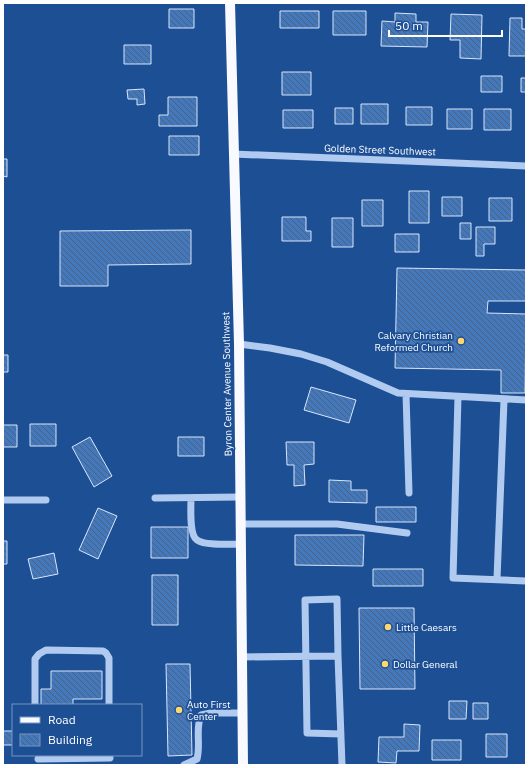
<svg xmlns="http://www.w3.org/2000/svg" width="529" height="768" font-family="'IBM Plex Sans',sans-serif">
	<style>
		.building { fill: url(#building-back-hatch); stroke: #d6e6fb }
		.lines { fill: none; stroke-linecap: round; stroke-linejoin: round }
		.minor { stroke: #b0cbef; stroke-width: 7 }
		.major { stroke: #f8faff; stroke-width: 10 }
		.poi-dot { fill: #fed76e; stroke: #1d4f95; stroke-width: 1.5 }
		.labels { text-anchor: middle; dominant-baseline: central; stroke-width: 3.5; stroke-linejoin: round; paint-order: stroke }
		.street-label { font-size: 10px; fill: #fff; stroke: #1d4f95 }
		.poi-label { font-size: 10px; fill: #fff; stroke: #1d4f95; text-anchor: start }
	</style>
	<defs>
		<pattern id="building-back-hatch" width="6" height="6" patternUnits="userSpaceOnUse"><rect width="6" height="6" fill="#4578bb"/><path d="M-1 5l2 2M0 0l6 6M5-1l2 2" fill="none" stroke="#486284"/></pattern>
	</defs>
	<rect width="100%" height="100%" fill="#1d4f95"/>
	<path class="building" d="M169,9H194V28H169Z
		M280,11H319V28H280Z
		M333,11H366V35H333Z
		M395,13L416,14V22H428L427,47L381,46L382,21L395,22Z
		M451,14L482,15L481,59L460,58V40H450Z
		M510,18H522V29H526V56H509Z
		M124,45H151V64H124Z
		M282,72H311V95H282Z
		M481,76H502V92H481Z
		M521,78H526V92H521Z
		M144,89L145,104L137,105V99H128L127,90Z
		M168,97H197V126H159V115H168Z
		M361,104H388V124H361Z
		M406,107H432V125H406Z
		M335,108H353V124H335Z
		M447,109H472V129H447Z
		M484,109H511V130H484Z
		M283,110H313V128H283Z
		M169,136H199V155H169Z
		M3,159H7V177L3,176Z
		M409,191H429V223H409Z
		M442,197H462V216H442Z
		M489,198H512V221H489Z
		M362,200H383V226H362Z
		M282,217H306V231H311V241H282Z
		M332,218H353V247H332Z
		M460,223H471V239H460Z
		M476,227H495V244H484V256H476Z
		M191,230V264L108,265V286H60V231Z
		M395,234H419V252H395Z
		M397,268L526,270V301H488L487,313L526,314L525,393H501V370L395,368Z
		M3,355H8V372H3Z
		M311,387L356,400L349,423L304,410Z
		M30,424H56V446H30Z
		M3,425H17V447H3Z
		M90,437L112,476L94,487L72,447Z
		M178,437H204V456H178Z
		M286,442H314V464L304,465L305,485L294,486V465H287Z
		M329,480L351,481V490H367V503L329,502Z
		M376,507H416V522H376Z
		M98,508L117,516L98,559L79,550Z
		M151,527H188V558H151Z
		M295,535H364L363,566L295,565Z
		M3,541H7V564H3Z
		M54,553L58,574L33,579L28,559Z
		M373,569H423V586H373Z
		M152,575H178V625H152Z
		M359,608H414L415,689H360Z
		M166,664H190L192,755L168,756Z
		M51,671H102V699H73V705H41V689H51Z
		M449,701H467L466,719H449Z
		M473,703H488V719H473Z
		M404,724L420,725L419,751H397L396,763L378,762L379,737H404Z
		M3,731H13V745H3Z
		M486,734H507V757H486Z
		M432,740H461V760H432Z"/>
	<g class="lines">
		<path class="minor" d="M233,154L526,166
			M239,344L270,348L301,354L327,362L398,393L526,400
			M406,394L409,493
			M458,397L453,578L526,581
			M155,498L240,497
			M191,498C191,507 189,535 197,540C205,546 231,544 241,544
			M3,500H46
			M241,524H337L407,533
			M497,579L504,400
			M338,656L337,599L305,600L307,733L341,734
			M242,657L338,656L342,765
			M35,705V659L39,654L46,650L103,651L106,653L109,658V705
			M38,759L110,758
			M184,765L197,759C201,744 195,729 201,715L211,713H243"/>
		<path class="major" d="M230,3L239,344L243,765"/>
	</g>
	<g class="poi-dot">
		<circle cx="461" cy="341" r="4"/>
		<circle cx="388" cy="627" r="4"/>
		<circle cx="385" cy="664" r="4"/>
		<circle cx="179" cy="710" r="4"/>
	</g>
	<g class="labels">
		<g class="street-label">
			<text transform="translate(380 150) rotate(2)">Golden Street Southwest</text>
			<text transform="translate(227 384) rotate(-91)">Byron Center Avenue Southwest</text>
		</g>
		<g class="poi-label">
			<text x="453" y="335" text-anchor="end">Calvary Christian<tspan x="453" dy="12">Reformed Church</tspan></text>
			<text x="396" y="627">Little Caesars</text>
			<text x="393" y="664">Dollar General</text>
			<text x="187" y="704">Auto First<tspan x="187" dy="12">Center</tspan></text>
		</g>
	</g>
	<rect width="529" height="768" fill="none" stroke="#ffffff" stroke-width="8"/>
	<rect x="12" y="704" width="130" height="52" fill="#1d4f95" stroke="#7795bf"/>
	<rect x="20" y="717" width="20" height="6" fill="#f8faff" stroke="#7795bf"/>
	<text x="48" y="724" font-size="12" fill="#ffffff">Road</text>
	<rect x="20" y="734" width="20" height="12" fill="url(#building-back-hatch)" stroke="#7795bf"/>
	<text x="48" y="744" font-size="12" fill="#ffffff">Building</text>
	<path d="M389 30v6h113v-6" fill="none" stroke="#ffffff" stroke-width="2"/>
	<text x="395" y="30" font-size="12" fill="#ffffff" stroke="#1d4f95" stroke-width="3" paint-order="stroke">50 m</text>
</svg>
